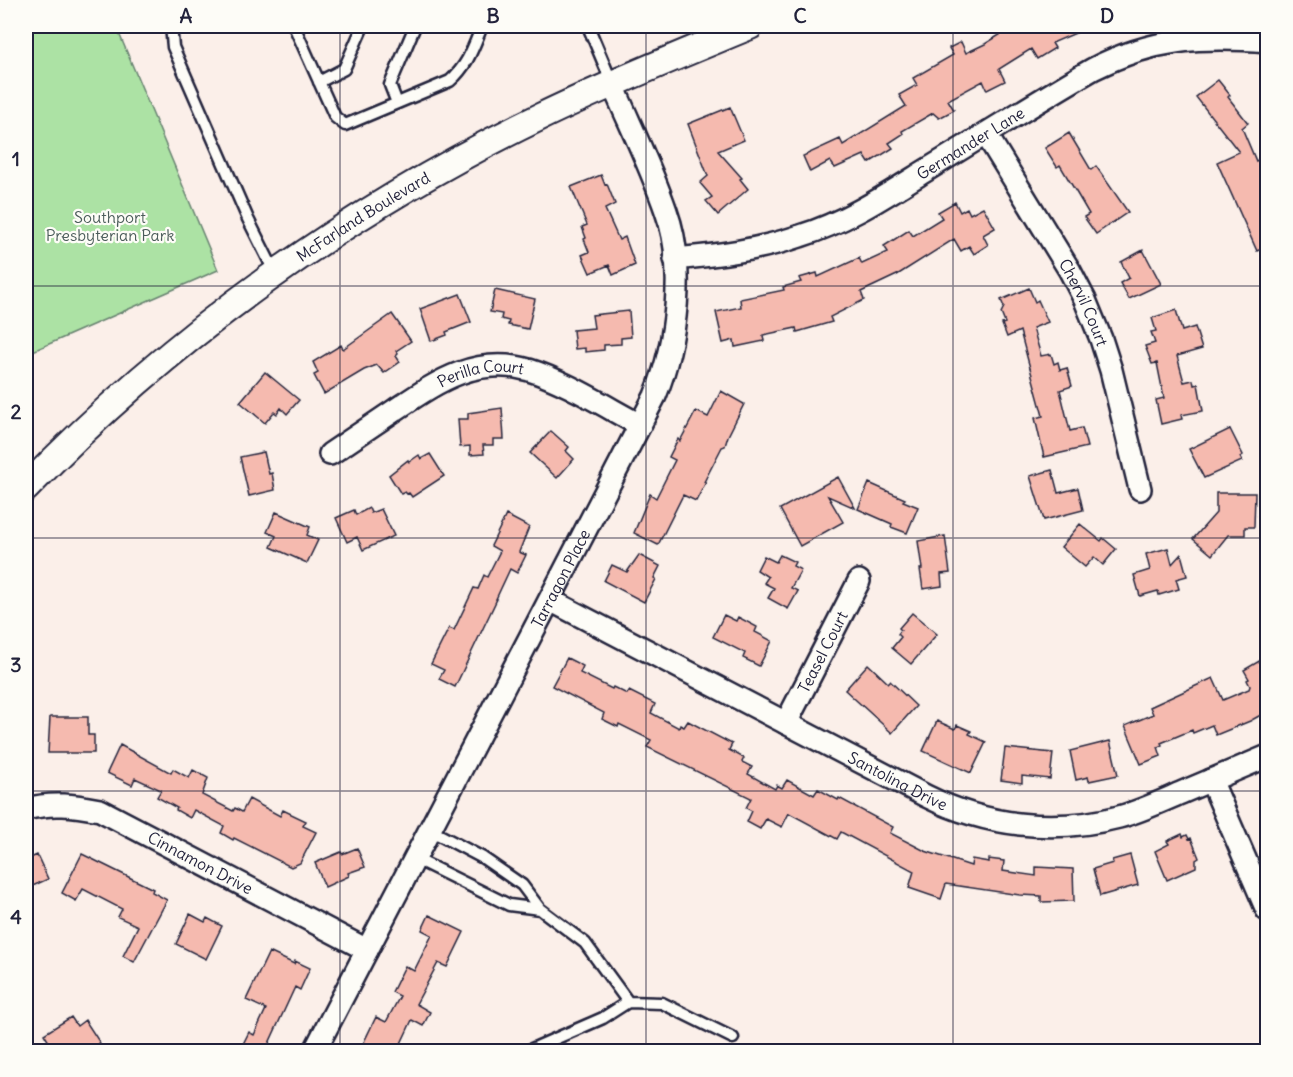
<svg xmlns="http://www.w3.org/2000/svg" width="1293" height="1077" font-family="Delius,sans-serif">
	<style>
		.green { fill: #ace2a4; stroke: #678270; stroke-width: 1.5 }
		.building { fill: #f5baaf; stroke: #22223b; stroke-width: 1.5 }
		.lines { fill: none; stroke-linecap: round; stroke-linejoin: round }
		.service-casing { stroke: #22223b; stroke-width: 15 }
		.minor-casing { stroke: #22223b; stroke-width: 26 }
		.tertiary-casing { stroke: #22223b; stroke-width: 30 }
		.service { stroke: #fdfcf7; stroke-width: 10 }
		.minor { stroke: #fdfcf7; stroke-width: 21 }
		.tertiary { stroke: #fdfcf7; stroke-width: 26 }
		.grid { fill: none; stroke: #22223b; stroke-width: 1.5; stroke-opacity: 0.55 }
		.labels { text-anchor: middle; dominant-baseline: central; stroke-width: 4.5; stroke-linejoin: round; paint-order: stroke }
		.street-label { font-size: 16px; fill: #22223b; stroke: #fdfcf7 }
		.park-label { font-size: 16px; fill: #4b5c5a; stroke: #fdfcf7 }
		.neatline { fill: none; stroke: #22223b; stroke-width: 2 }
		.grid-label { font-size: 20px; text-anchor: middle; font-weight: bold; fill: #22223b }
	</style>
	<rect width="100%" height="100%" fill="#fbefe9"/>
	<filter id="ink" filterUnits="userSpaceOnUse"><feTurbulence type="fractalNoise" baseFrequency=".0167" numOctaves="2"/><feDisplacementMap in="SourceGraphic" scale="12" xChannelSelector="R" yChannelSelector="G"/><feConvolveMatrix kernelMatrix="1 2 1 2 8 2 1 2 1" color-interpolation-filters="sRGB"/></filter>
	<g filter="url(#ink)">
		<path class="green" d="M26,26H116L218,270L26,354Z"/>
		<path class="building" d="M1014,26H1092L1052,43L1055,48L1037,59L1031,49L999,69L1005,81L987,90L983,81L948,100L954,110L939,118L933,113L902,131L903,134L889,143L893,148L869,163L864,155L835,168L830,161L810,172L803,156L840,139L843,145L906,106L899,95L917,85L913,78L953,55L949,48L961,42L966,53L985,44Z
			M1218,80L1230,95L1228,97L1248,123L1242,128L1256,161L1259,159L1268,178V246L1257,251L1217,162L1239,152L1196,97Z
			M730,107L744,140L718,151L742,178L740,179L748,189L718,215L706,201L712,197L700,183L708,176L688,124Z
			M1069,133L1091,170L1096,166L1128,212L1096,234L1084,217L1089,214L1082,202L1060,165L1057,167L1045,148Z
			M601,175L605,185L607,184L615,204L605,209L619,240L625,237L635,265L613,275L609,265L590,273L582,255L589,252L584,239L586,238L582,227L587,225L571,187Z
			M955,202L960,212L967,208L970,214L983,207L995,228L983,235L988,245L974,254L969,246L961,251L954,239L897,275L861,292L864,300L830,317L832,322L797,332L796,328L763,335L764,341L735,347L734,340L723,343L716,312L741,307L740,299L784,290L783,287L801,282L799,278L817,273L818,277L859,258L862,264L888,252L884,246L909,230L913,236L942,218L938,212Z
			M1143,250L1161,284L1129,299L1120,283L1129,278L1121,262Z
			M1029,288L1035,302L1038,300L1048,322L1033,328L1041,356L1051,354L1054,364L1058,362L1060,370L1067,368L1072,386L1060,390L1070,431L1082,428L1087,447L1044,457L1035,418L1043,416L1020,331L1007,337L1002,324L1005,323L1001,313L1004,307L1001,300Z
			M495,290L535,299L528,329L508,325L509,321L501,319L502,314L490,312Z
			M460,294L471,322L446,332L447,335L431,341L420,309Z
			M1176,310L1182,331L1195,327L1202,349L1177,356L1184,382L1193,380L1194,385L1198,384L1203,411L1181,415L1182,419L1161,424L1156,400L1164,398L1157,363L1152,364L1145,346L1155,343L1151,332L1156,331L1152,318Z
			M629,311L631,337L621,338V344L604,345V350L585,352V348L575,349L573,330L594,328L592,315Z
			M392,314L411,341L396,351L398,354L396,356L400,362L384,373L377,365L364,370L324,394L314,375L318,373L313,362L341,345L343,349Z
			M265,372L299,400L287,414L281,408L277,414L274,412L265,423L240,402Z
			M721,391L744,404L728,436L725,446L722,447L704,482H706L696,501L683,495L658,545L634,533L650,494L656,498L675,460L669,457L678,439L680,441L696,411L708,417Z
			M502,408L504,439H493V445H483L484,454L470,455V446L460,447L458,419H468V413Z
			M1230,429L1243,455L1240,457L1242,461L1204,478L1189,449Z
			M551,431L569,447L566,451L574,459L557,478L530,453Z
			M264,452L269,474L272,473L275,490L249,496L240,457Z
			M430,454L444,476L412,497L409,493L407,494L405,492L401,494L389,475L408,460L409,462L419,455L421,459Z
			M1052,470L1058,493L1078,488L1083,510L1044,520L1030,476Z
			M838,477L855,508L828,496L843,522L800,546L780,509Z
			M869,483L905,499L903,501L918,507L907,533L891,527L892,524L858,509Z
			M1216,493H1255L1254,527H1245V535H1228L1212,555L1193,539L1216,513Z
			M369,508L371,513L381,509L394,536L363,550L357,537L347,542L336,518L354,510L356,515Z
			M276,512L310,527L307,535L318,540L307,563L271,547L276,536L267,532Z
			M506,515L529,527L519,552L526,555L517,573L510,569L496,599H497L455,687L439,679L444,670L431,664L449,628L454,630L474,588L478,589L484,575L487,577L500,551L491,546Z
			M1080,524L1101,541L1103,538L1116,549L1103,565L1094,557L1085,567L1061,547Z
			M945,536L950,573L941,574L942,586L923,589L920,569H922L918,541Z
			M1168,548L1172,564L1181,554L1187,576L1176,579L1179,589L1159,595L1158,591L1140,596L1134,575L1150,570L1146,554Z
			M639,555L660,566L654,578L656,579L644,602L604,581L612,565L627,572Z
			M780,555L795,562L793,566L801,570L791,588L798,591L788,609L768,598L774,588L764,583L768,577L757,570L764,556L776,562Z
			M912,613L937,634L911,664L892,648L901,637L898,634L901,630L899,628Z
			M724,615L736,621L738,617L757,627L755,632L772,641L759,666L743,658L745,653L713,637Z
			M567,658L583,666L580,673L612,689L613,687L627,694L629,691L655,704L651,713L679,728L680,725L684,727L688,721L732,744L729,750L744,758L742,762L752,767L748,774L775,789L777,785L782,788L787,780L814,795L818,789L838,800L839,798L893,827L890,833L925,851L971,866L972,859L989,862V859L1004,861L1003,871L1036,876V867L1073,869L1074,901L1041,902V896L1020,895L946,884L941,899L909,888L914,871L841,832L837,839L789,813L782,827L766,819L760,829L747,822L752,811L746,808L751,798L647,747L651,740L619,724L618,727L602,719L604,713L552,686Z
			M1261,660L1268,672V711L1250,721L1216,735L1212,725L1193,733L1192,730L1161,743L1162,745L1158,747L1161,756L1141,764L1125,726L1153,714L1150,707L1213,678L1223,700L1249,689L1250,686L1247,680L1249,679L1244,670Z
			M868,664L888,683L890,681L916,706L892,733L845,690Z
			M50,717H88V735H94V753H48Z
			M937,721L955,729L957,725L971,731L969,734L986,742L971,773L923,751Z
			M1110,741L1118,775L1089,781L1088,777L1076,780L1070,751Z
			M120,745L171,773L173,769L189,778L193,770L208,778L202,795L233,811L235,808L242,812L249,799L280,816L283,810L306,821L303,826L316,832L300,863L291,867L234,838L233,840L221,833L224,826L194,810L190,818L176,810L177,808L157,797L161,790L135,778L132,785L107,773Z
			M1005,748L1053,753L1050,779L1022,776V783L1001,780Z
			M1182,834L1183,837L1187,835L1189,839L1191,838L1199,858L1196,860V867L1167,880L1155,851L1169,844L1167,841Z
			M357,848L365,867L348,873L349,876L325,887L315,863L341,852L342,854Z
			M82,854L153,889L152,892L167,900L134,962L123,956L138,926L118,917L122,909L83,889L76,901L62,893Z
			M37,855L48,879L26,889V860Z
			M1130,855L1138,885L1100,896L1093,869L1113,863L1112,860Z
			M190,914L205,922L207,918L222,926L206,959L176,944Z
			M429,915L464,932L447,967L438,963L416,1004L430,1012L423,1026L412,1020L397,1052H365L367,1046L363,1044L376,1017L386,1022L400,996L392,992L405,966L414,971L432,935L422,930Z
			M269,952L294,964L295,961L310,968L300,990L295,987L265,1052H239L249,1032L254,1035L266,1009L246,1000Z
			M71,1017L77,1026L85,1020L100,1043L87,1052H55L44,1034Z"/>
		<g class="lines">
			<defs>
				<path id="service" d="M171,26L173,47L248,219L275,273
					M294,26L335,117L345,125L450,81C468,65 473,48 482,26
					M588,26L612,83
					M319,82L344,69L363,26
					M397,103L390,85L415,26
					M428,829L483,858L522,885L540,909L585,943L628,1002L662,1003L733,1038
					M414,858L509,905L540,909
					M525,1052L603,1018L628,1002"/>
				<g id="minor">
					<path id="s1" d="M986,134L1070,271L1085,300L1101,339L1111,370L1140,489"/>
					<path id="s2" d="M675,259C718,255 759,250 800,236C846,222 885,196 925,171C981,137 1036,102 1093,69C1153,38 1202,36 1268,41"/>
					<path id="s3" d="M330,454C352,439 373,425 395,410C437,382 475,355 529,370C565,381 606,407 640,425"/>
					<path id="s4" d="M550,600L926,796C986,826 1054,834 1119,817C1141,811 1162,801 1183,792C1211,780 1239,768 1268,756"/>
					<path id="s5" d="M786,723L859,581"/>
					<path d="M1211,780L1267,910"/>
					<path id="s6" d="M26,809C52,802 74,805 100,810L367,950"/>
					<path id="s7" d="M314,1052C428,833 542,615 655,396C677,342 686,266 666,211C651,167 630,125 612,83"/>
				</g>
				<g id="tertiary">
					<path id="s8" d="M26,488C173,335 351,208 542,116C610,83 680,55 750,26"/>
				</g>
			</defs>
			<use href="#service" class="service-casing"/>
			<use href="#minor" class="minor-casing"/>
			<use href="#tertiary" class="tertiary-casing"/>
			<use href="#service" class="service"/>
			<use href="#minor" class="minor"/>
			<use href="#tertiary" class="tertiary"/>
		</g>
	</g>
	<path class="grid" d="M340,26V1052M646,26V1052M953,26V1052M26,286H1268M26,538H1268M26,791H1268"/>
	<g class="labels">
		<g class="street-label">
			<text stroke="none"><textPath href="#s2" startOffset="322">Germander Lane</textPath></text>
			<text stroke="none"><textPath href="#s8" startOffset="434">McFarland Boulevard</textPath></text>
			<text stroke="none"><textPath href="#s1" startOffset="195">Chervil Court</textPath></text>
			<text stroke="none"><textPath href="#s3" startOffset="174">Perilla Court</textPath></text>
			<text stroke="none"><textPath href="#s7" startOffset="534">Tarragon Place</textPath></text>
			<text stroke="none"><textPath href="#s5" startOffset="80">Teasel Court</textPath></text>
			<text stroke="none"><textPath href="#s4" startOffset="392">Santolina Drive</textPath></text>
			<text stroke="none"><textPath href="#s6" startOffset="188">Cinnamon Drive</textPath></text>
		</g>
		<g class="park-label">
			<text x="110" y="217">Southport<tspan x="110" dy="18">Presbyterian Park</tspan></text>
		</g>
	</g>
	<rect width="1293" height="1077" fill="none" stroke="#fdfcf7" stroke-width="66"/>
	<rect x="33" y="33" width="1227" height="1011" class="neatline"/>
	<g class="grid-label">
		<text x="186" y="23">A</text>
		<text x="493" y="23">B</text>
		<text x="800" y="23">C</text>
		<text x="1107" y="23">D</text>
		<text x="16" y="166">1</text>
		<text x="16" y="419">2</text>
		<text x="16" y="672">3</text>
		<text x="16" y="924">4</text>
	</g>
</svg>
